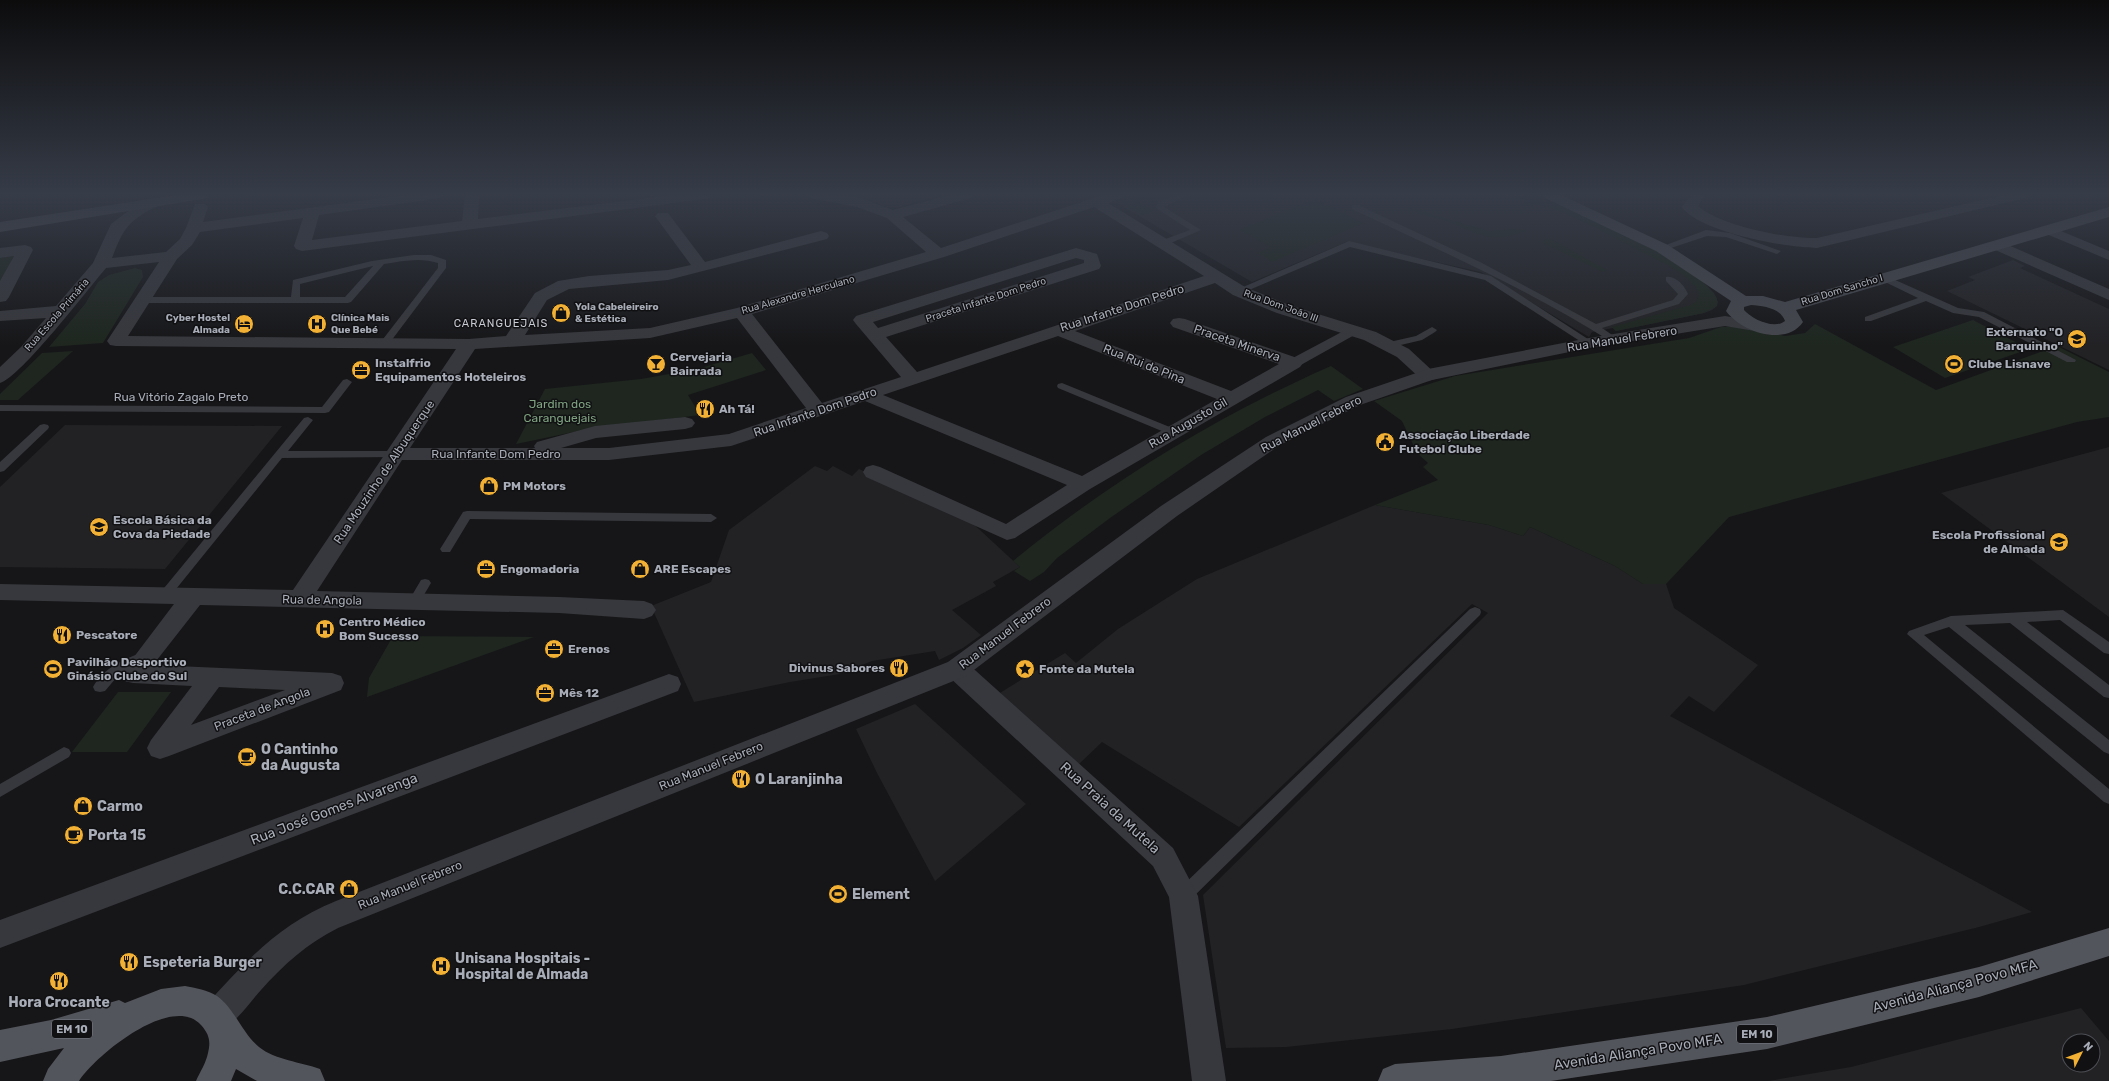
<svg xmlns="http://www.w3.org/2000/svg" width="2109" height="1081" font-family="Rubik,sans-serif">
	<style>
		.built { fill: #222225; fill-rule: evenodd }
		.green { fill: #1e261f }
		.lines { fill: none; stroke-linecap: round; stroke-linejoin: round }
		.service { fill: #37383d; fill-rule: evenodd }
		.pedestrian { fill: #37383d; fill-rule: evenodd }
		.minor { fill: #37383d; fill-rule: evenodd }
		.tertiary { fill: #37383d; fill-rule: evenodd }
		.secondary { fill: #45474d; fill-rule: evenodd }
		.primary { fill: #53555c; fill-rule: evenodd }
		.labels { text-anchor: middle; dominant-baseline: central; stroke-width: 3; stroke-linejoin: round; paint-order: stroke }
		.far-street-label { font-size: 10px; fill: #a8adb8; stroke: #111113 }
		.far-poi-label { font-size: 10px; font-weight: bold; fill: #a8adb8; stroke: #111113; text-anchor: start }
		.far-neighbourhood-label { font-size: 11px; letter-spacing: 1px; fill: #c9ccd4; stroke: #111113 }
		.shield { fill: #111113; stroke: #7b7e86; stroke-width: 1 }
		.shield-label { font-size: 11px; font-weight: bold; fill: #a8adb8 }
		.street-label { font-size: 12px; fill: #a8adb8; stroke: #111113 }
		.poi-label { font-size: 12px; font-weight: bold; fill: #a8adb8; stroke: #111113; text-anchor: start }
		.park-label { font-size: 12px; fill: #7fa381; stroke: #111113 }
		.near-poi-label { font-size: 14px; font-weight: bold; fill: #a8adb8; stroke: #111113; text-anchor: start }
		.near-street-label { font-size: 14px; fill: #a8adb8; stroke: #111113 }
	</style>
	<rect width="100%" height="100%" fill="#161618"/>
	<path class="built" d="M838,195H943L899,207H887L870,200Z
		M1138,195H1509L1536,202L1547,201L1661,255L1704,283L1714,293L1718,302L1717,306L1712,310L1704,313L1616,331L1613,328L1592,332L1589,337L1481,272L1346,242L1252,282L1117,203Z
		M2013,260L2025,266L2020,268L2109,309V370L1947,291L1975,280L1968,277Z
		M65,425L282,426L165,569L0,567V487Z
		M2109,447V617L1941,493L1959,488Z
		M815,466L827,471L833,466L852,476L859,469L967,518L1020,567L993,582L996,586L952,610L981,635L963,648L939,660L935,651L872,661L840,674L790,682L694,702L651,606L711,582L729,530Z
		M1375,505L1489,525L1523,536L1530,527L1615,566L1643,584H1666L1674,608L1758,665L1714,712L1689,696L1670,716L2032,912L1979,927L1744,985L1452,1029L1286,1047L1226,1048L1203,895L1488,613L1472,604L1239,827L1102,742L1078,765L995,696L1065,653L1076,663L1118,629L1197,579Z
		M915,704L1026,804L935,881L877,773L856,729Z
		M2081,1008L2109,1041V1081H1768L1851,1067ZM2069,1041H2093V1065H2069Z"/>
	<path class="green" d="M1138,195H1166L1150,200L1147,198L1138,201L1152,211L1143,215L1127,207L1137,203L1129,198Z
		M1315,199L1363,223L1272,262L1257,253L1271,247L1239,230Z
		M1527,199C1535,201 1542,199 1550,202C1562,205 1573,211 1584,216C1620,232 1696,265 1717,298V306L1704,313L1616,331L1612,327L1690,305L1697,301L1699,292C1686,271 1658,261 1636,249C1603,232 1572,213 1536,204L1533,207L1522,205Z
		M1409,208L1489,231L1513,229L1526,230C1492,246 1477,233 1447,221C1435,217 1419,215 1409,208Z
		M1549,238L1607,270L1603,272L1541,242Z
		M14,256L0,282V258Z
		M135,268L142,270L143,277L103,343L49,347L85,304L98,282L109,275Z
		M1973,320L2029,349L1945,378L1893,347Z
		M1815,324L1936,390L2057,346L2109,372V417L2077,422L1729,517L1666,584H1643L1615,566L1530,527L1523,536L1489,525L1375,505L1438,480L1423,467L1428,463L1417,453L1402,421L1374,401L1455,376L1689,338L1721,327L1742,326L1785,336L1805,333Z
		M73,351L18,400H0V394L42,353Z
		M752,353L766,370L688,395L700,415L588,429L516,444L545,389L641,379L697,369Z
		M1331,366L1363,389L1334,401L1318,390L1265,417L1201,455L1110,518L1057,558L1044,572L1030,581L1014,571L1020,567L1013,561C1109,482 1217,416 1331,366Z
		M393,636L534,637L367,697L369,678Z
		M118,692H171L127,752H72Z"/>
	<g class="lines">
		<path class="service" d="M1177,195H1187L1164,207L1201,230L1166,245H1160V241L1190,230L1156,208L1158,202Z
			M1352,205H1358L1480,262L1596,324L1673,300L1678,294L1666,281V277C1675,275 1685,286 1688,294L1679,304L1602,328L1618,339L1613,342L1610,341C1528,289 1439,250 1352,209Z
			M1706,230L1730,233L1781,251L1777,254L1726,237L1707,236L1662,251L1658,248Z
			M1349,241L1491,276L1594,343L1589,346L1586,345L1485,280L1350,247L1242,293L1239,294L1234,291Z
			M414,255H431L446,260V268L388,345L385,346L380,343L438,268V263C421,257 402,261 384,264L351,302L348,303H144L139,300L144,297H291L293,280L372,261ZM373,266L345,297H300V284Z
			M1884,275L1958,308L1984,312L2076,360L2075,362H2067L1979,317L1953,313L1926,301L1871,321H1865V317L1918,298L1881,280V276Z
			M1432,327L1437,330L1435,332L1422,340L1388,348L1383,345L1385,343L1416,336Z
			M347,379L352,382L329,412L325,413L0,411V405L322,407L343,380Z
			M1062,383L1177,430L1178,432L1173,435L1169,434L1058,388L1057,386L1058,384Z
			M308,417L313,420L288,451H396L402,454L396,457L282,458L168,599H160L158,596L160,593L304,418Z
			M44,424L48,425L49,427L48,429L4,471L0,472V462L40,425Z
			M467,511L711,514L717,518L711,522L470,519L450,552H442L440,549L442,546L463,512Z
			M425,579L429,580L431,583L418,605H410L408,602L421,580Z
			M1475,607L1480,609L1481,612L1480,615L1189,901L1183,903L1177,901L1175,896L1177,891L1470,609Z
			M2063,610L2109,642V654L2104,653L2060,620L2027,622L2109,685V698L2104,697L2010,623L1965,625L2109,740V754L2104,752L1949,627L1924,635L2109,789V804L2104,802L1907,634L1909,631L1951,616Z
			M141,653L146,654L148,658L146,662L116,678L105,691L100,692L95,691L93,687C102,670 123,659 141,653Z
			M64,747L69,749L71,753L69,757L0,797V784Z"/>
		<path class="pedestrian" d="M2049,226L2109,251V260L2044,233L2043,230Z
			M1353,326L1358,327L1360,330L1358,333L1299,366H1289L1286,363L1289,360Z"/>
		<path class="minor" d="M405,195H442L440,198L435,199L319,215L312,240L462,221L465,195H479L478,219L673,195H712L710,198L705,199L302,251L296,249L294,246L303,218L200,232L192,245L177,259L128,336L469,339L506,336L535,293L558,281L589,276L668,270L691,265L655,216L658,213H668L705,262L821,231L827,233L829,236L827,239L668,280L569,289L547,300L525,335L650,328L737,308L926,252L887,218L857,207L810,198L808,195H838L861,198L893,210L950,195H973L971,198L903,217L941,248L1103,195H1124L1122,198L1108,203L1245,287L1289,305L1376,332L1409,349L1437,375L1435,379L1428,381L1421,379L1397,357L1364,340L1277,313L1233,295L1215,283L1075,331L1231,391L1279,364L1173,327L1170,323L1173,319L1179,318L1185,319L1300,359L1303,363L1300,367L1090,489L1015,538L1007,540L866,477L863,472L866,467L873,465L880,467L1006,524L1067,485L865,401L731,446L609,460H402L317,591L559,597L644,601L652,604L656,610L652,616L644,619L559,613L200,605L153,665L332,673L341,676L344,683L341,690L169,756L160,759L151,756L147,748L151,740L192,686L133,683L124,681L121,674L174,604L0,600V584L293,590L456,349L116,346L110,345L107,341L159,262L106,268C88,289 21,377 0,383V367L21,347L46,318L0,321V311L56,306L93,263L111,224L135,206L152,198H162L165,201C160,207 152,208 146,212C124,225 121,236 112,258L166,252L180,239L186,228L195,204H205L208,207L203,222ZM1094,207L1204,276L917,372L886,337L1099,269L1101,266L1097,254L1076,248L856,316L853,320L856,324L901,377L822,403L752,314L944,257ZM1076,258L1084,260V263L878,328L873,322ZM737,318L806,408L729,434L609,448H561L596,438L685,429L692,427L695,423L692,419L685,417L595,426L537,442L534,446L535,448H410L475,349L650,338ZM1058,336L1217,399L1082,476L883,395ZM219,687L285,690L191,725Z
			M1691,195H1705L1698,206C1720,226 1788,239 1817,238L2004,195H2028L2026,198L2021,199L1817,248C1788,248 1699,232 1682,207Z
			M1999,241L2109,289V300L1993,249L1991,246L1993,243Z
			M25,245L31,247L33,250L9,297L6,301L0,302V281L14,256L0,258V248Z
			M957,660L966,662L1173,848L1198,896L1226,1081H1192L1169,897L1153,866L948,676L945,669L948,662Z
			M669,674L678,677L681,684L678,691L0,948V920Z"/>
		<path class="tertiary" d="M1725,316L1767,323L1770,327L1767,331L1761,332L1725,326L1589,348L1432,380L1360,405L1280,445L1177,516L966,676L338,928C308,943 283,965 261,990C247,1005 236,1024 217,1032L206,1027L201,1016L206,1005C246,961 279,924 336,901L948,662L1161,506L1266,437L1346,397L1428,369L1589,338Z"/>
		<path class="secondary" d="M176,195H209L207,198L202,199L0,232V222Z
			M1543,195H1561L1668,245L1746,296H1763L1785,302L2109,207V217L1796,310L1803,322C1786,347 1741,332 1726,311L1731,301L1656,251L1545,198ZM1751,305C1763,306 1781,308 1785,321C1774,330 1752,319 1744,310V307Z"/>
		<path class="primary" d="M2109,928V956L1979,997L1767,1049L1551,1081H1378L1383,1069L1395,1064L1501,1056L1767,1017L1979,967Z
			M185,986C195,988 208,990 217,996C235,1009 242,1033 259,1047C275,1060 301,1062 320,1069L325,1081H257L236,1069L231,1081H196C200,1072 206,1063 208,1053C211,1041 209,1034 201,1025C172,993 96,1055 79,1081H43L48,1069L64,1048L0,1062V1030L51,1020L119,1000L125,1003L161,989Z"/>
	</g>
	<linearGradient id="sky" x2="0" y2="1"><stop stop-color="#0c0c0d"/><stop offset="0.56" stop-color="#363c48"/><stop offset="1" stop-color="#363c48" stop-opacity="0"/></linearGradient>
	<rect width="2109" height="346" fill="url(#sky)"/>
	<defs>
		<symbol id="shop-disc" viewBox="-11 -11 22 22"><circle r="9.5" fill="#f2b134" stroke="#111113"/><path d="M-5-2.5h2.3a2.7 3.5 0 0 1 5.4 0H5L5.5 6h-11ZM-1.5-2.5h3a1.5 2.3 0 0 0-3 0Z" fill="#111"/></symbol>
		<symbol id="hotel-disc" viewBox="-11 -11 22 22"><circle r="9.5" fill="#f2b134" stroke="#111113"/><path d="M-6-4.5h1.5V1H6V5H4.5V3h-9V5H-6ZM-4 0a1.8 1.8 0 1 1 3.6 0ZM.5 0V-2.5h3Q6-2.5 6 0Z" fill="#111"/></symbol>
		<symbol id="hospital-disc" viewBox="-11 -11 22 22"><circle r="9.5" fill="#f2b134" stroke="#111113"/><path d="M-5-5h3v3.5h4V-5h3V5h-3V1.5h-4V5h-3Z" fill="#111"/></symbol>
		<symbol id="school-disc" viewBox="-11 -11 22 22"><circle r="9.5" fill="#f2b134" stroke="#111113"/><path d="M0-5L7-2L0 1L-7-2ZM-4 1L0 2.5L4 1V4Q0 6-4 4Z" fill="#111"/></symbol>
		<symbol id="bar-disc" viewBox="-11 -11 22 22"><circle r="9.5" fill="#f2b134" stroke="#111113"/><path d="M-6-5H6L.8 .8V4.5H3.5V6h-7V4.5H-.8V.8Z" fill="#111"/></symbol>
		<symbol id="stadium-disc" viewBox="-11 -11 22 22"><circle r="9.5" fill="#f2b134" stroke="#111113"/><path d="M0-5a6.5 5 0 1 0 0 10a6.5 5 0 1 0 0-10ZM-3.5-1.8h7v3.6h-7Z" fill="#111"/></symbol>
		<symbol id="office-disc" viewBox="-11 -11 22 22"><circle r="9.5" fill="#f2b134" stroke="#111113"/><path d="M-6-3h4V-5.5h4V-3h4V5H-6ZM-1-4.5V-3h2v-1.5ZM-6 0V1H6V0Z" fill="#111"/></symbol>
		<symbol id="restaurant-disc" viewBox="-11 -11 22 22"><circle r="9.5" fill="#f2b134" stroke="#111113"/><path d="M-5-6h1v4h1v-4h1v4h1v-4h1v5L-1.5 .5V6h-2V.5L-5-1ZM5-6V6H3V1.5H1.5Q1.5-4 5-6Z" fill="#111"/></symbol>
		<symbol id="civic-disc" viewBox="-11 -11 22 22"><circle r="9.5" fill="#f2b134" stroke="#111113"/><path d="M-.6-6.5H3V-4.5H.6V-3L4-1V1h2V6H-6V1h2V-1L-.6-3ZM-1.2 2.5V6h2.4V2.5Z" fill="#111"/></symbol>
		<symbol id="sight-disc" viewBox="-11 -11 22 22"><circle r="9.5" fill="#f2b134" stroke="#111113"/><path d="M0-6L1.8-2.2L6-1.7L2.9 1.2L3.7 5.4L0 3.3L-3.7 5.4L-2.9 1.2L-6-1.7L-1.8-2.2Z" fill="#111"/></symbol>
		<symbol id="cafe-disc" viewBox="-11 -11 22 22"><circle r="9.5" fill="#f2b134" stroke="#111113"/><path d="M-5.5-4.5H6V0H3Q3 3.5 0 3.5H-2.5Q-5.5 3.5-5.5 0ZM3-3.2v2h1.7v-2ZM-6 4.5H4V6H-6Z" fill="#111"/></symbol>
	</defs>
	<g fill-rule="evenodd">
		<use href="#shop-disc" x="550" y="302" width="22" height="22"/>
		<use href="#hotel-disc" x="233" y="313" width="22" height="22"/>
		<use href="#hospital-disc" x="306" y="313" width="22" height="22"/>
		<use href="#school-disc" x="2066" y="328" width="22" height="22"/>
		<use href="#bar-disc" x="645" y="353" width="22" height="22"/>
		<use href="#stadium-disc" x="1943" y="353" width="22" height="22"/>
		<use href="#office-disc" x="350" y="359" width="22" height="22"/>
		<use href="#restaurant-disc" x="694" y="398" width="22" height="22"/>
		<use href="#civic-disc" x="1374" y="431" width="22" height="22"/>
		<use href="#shop-disc" x="478" y="475" width="22" height="22"/>
		<use href="#school-disc" x="88" y="516" width="22" height="22"/>
		<use href="#school-disc" x="2048" y="531" width="22" height="22"/>
		<use href="#office-disc" x="475" y="558" width="22" height="22"/>
		<use href="#shop-disc" x="629" y="558" width="22" height="22"/>
		<use href="#hospital-disc" x="314" y="618" width="22" height="22"/>
		<use href="#restaurant-disc" x="51" y="624" width="22" height="22"/>
		<use href="#office-disc" x="543" y="638" width="22" height="22"/>
		<use href="#restaurant-disc" x="888" y="657" width="22" height="22"/>
		<use href="#stadium-disc" x="42" y="658" width="22" height="22"/>
		<use href="#sight-disc" x="1014" y="658" width="22" height="22"/>
		<use href="#office-disc" x="534" y="682" width="22" height="22"/>
		<use href="#cafe-disc" x="236" y="746" width="22" height="22"/>
		<use href="#restaurant-disc" x="730" y="768" width="22" height="22"/>
		<use href="#shop-disc" x="72" y="795" width="22" height="22"/>
		<use href="#cafe-disc" x="63" y="824" width="22" height="22"/>
		<use href="#shop-disc" x="338" y="878" width="22" height="22"/>
		<use href="#stadium-disc" x="827" y="883" width="22" height="22"/>
		<use href="#restaurant-disc" x="118" y="951" width="22" height="22"/>
		<use href="#hospital-disc" x="430" y="955" width="22" height="22"/>
		<use href="#restaurant-disc" x="48" y="970" width="22" height="22"/>
	</g>
	<g class="labels">
		<g class="far-street-label">
			<text transform="translate(1842 290) rotate(-17)">Rua Dom Sancho I</text>
			<text transform="translate(798 295) rotate(-16)">Rua Alexandre Herculano</text>
			<text transform="translate(986 300) rotate(-18)">Praceta Infante Dom Pedro</text>
			<text transform="translate(1281 306) rotate(20)">Rua Dom João III</text>
			<text transform="translate(57 315) rotate(-49)">Rua Escola Primária</text>
		</g>
		<g class="far-poi-label">
			<text x="575" y="307">Yola Cabeleireiro<tspan x="575" dy="12">&amp; Estética</tspan></text>
			<text x="230" y="318" text-anchor="end">Cyber Hostel<tspan x="230" dy="12">Almada</tspan></text>
			<text x="331" y="318">Clínica Mais<tspan x="331" dy="12">Que Bebé</tspan></text>
		</g>
		<g class="far-neighbourhood-label">
			<text x="501" y="323">CARANGUEJAIS</text>
		</g>
		<g class="shield">
			<rect x="52" y="1020" width="40" height="18" rx="3"/>
			<rect x="1737" y="1025" width="40" height="18" rx="3"/>
		</g>
		<g class="shield-label">
			<text x="72" y="1029">EM 10</text>
			<text x="1757" y="1034">EM 10</text>
		</g>
		<g class="street-label">
			<text transform="translate(1122 308) rotate(-18)">Rua Infante Dom Pedro</text>
			<text transform="translate(1622 339) rotate(-9)">Rua Manuel Febrero</text>
			<text transform="translate(1237 343) rotate(19)">Praceta Minerva</text>
			<text transform="translate(1144 364) rotate(22)">Rua Rui de Pina</text>
			<text x="181" y="397">Rua Vitório Zagalo Preto</text>
			<text transform="translate(815 412) rotate(-19)">Rua Infante Dom Pedro</text>
			<text transform="translate(1188 423) rotate(-30)">Rua Augusto Gil</text>
			<text transform="translate(1311 424) rotate(-27)">Rua Manuel Febrero</text>
			<text x="496" y="454">Rua Infante Dom Pedro</text>
			<text transform="translate(384 472) rotate(-56)">Rua Mouzinho de Albuquerque</text>
			<text transform="translate(322 600) rotate(1)">Rua de Angola</text>
			<text transform="translate(1005 633) rotate(-37)">Rua Manuel Febrero</text>
			<text transform="translate(262 709) rotate(-21)">Praceta de Angola</text>
			<text transform="translate(711 766) rotate(-22)">Rua Manuel Febrero</text>
			<text transform="translate(410 885) rotate(-22)">Rua Manuel Febrero</text>
		</g>
		<g class="poi-label">
			<text x="2063" y="332" text-anchor="end">Externato "O<tspan x="2063" dy="14">Barquinho"</tspan></text>
			<text x="670" y="357">Cervejaria<tspan x="670" dy="14">Bairrada</tspan></text>
			<text x="375" y="363">Instalfrio<tspan x="375" dy="14">Equipamentos Hoteleiros</tspan></text>
			<text x="1968" y="364">Clube Lisnave</text>
			<text x="719" y="409">Ah Tá!</text>
			<text x="1399" y="435">Associação Liberdade<tspan x="1399" dy="14">Futebol Clube</tspan></text>
			<text x="503" y="486">PM Motors</text>
			<text x="113" y="520">Escola Básica da<tspan x="113" dy="14">Cova da Piedade</tspan></text>
			<text x="2045" y="535" text-anchor="end">Escola Profissional<tspan x="2045" dy="14">de Almada</tspan></text>
			<text x="500" y="569">Engomadoria</text>
			<text x="654" y="569">ARE Escapes</text>
			<text x="339" y="622">Centro Médico<tspan x="339" dy="14">Bom Sucesso</tspan></text>
			<text x="76" y="635">Pescatore</text>
			<text x="568" y="649">Erenos</text>
			<text x="67" y="662">Pavilhão Desportivo<tspan x="67" dy="14">Ginásio Clube do Sul</tspan></text>
			<text x="885" y="668" text-anchor="end">Divinus Sabores</text>
			<text x="1039" y="669">Fonte da Mutela</text>
			<text x="559" y="693">Mês 12</text>
		</g>
		<g class="park-label">
			<text x="560" y="404">Jardim dos<tspan x="560" dy="14">Caranguejais</tspan></text>
		</g>
		<g class="near-poi-label">
			<text x="261" y="749">O Cantinho<tspan x="261" dy="16">da Augusta</tspan></text>
			<text x="755" y="779">O Laranjinha</text>
			<text x="97" y="806">Carmo</text>
			<text x="88" y="835">Porta 15</text>
			<text x="335" y="889" text-anchor="end">C.C.CAR</text>
			<text x="852" y="894">Element</text>
			<text x="455" y="958">Unisana Hospitais -<tspan x="455" dy="16">Hospital de Almada</tspan></text>
			<text x="143" y="962">Espeteria Burger</text>
			<text x="59" y="1002" text-anchor="middle">Hora Crocante</text>
		</g>
		<g class="near-street-label">
			<text transform="translate(1110 808) rotate(42)">Rua Praia da Mutela</text>
			<text transform="translate(334 809) rotate(-21)">Rua José Gomes Alvarenga</text>
			<text transform="translate(1955 986) rotate(-15)">Avenida Aliança Povo MFA</text>
			<text transform="translate(1638 1052) rotate(-9)">Avenida Aliança Povo MFA</text>
		</g>
	</g>
	<g transform="translate(2081 1053) rotate(48)"><circle r="19" fill="#111113" stroke="#4d4f55"/>
	<path d="M0-3L7 15L0 10L-7 15Z" fill="#f2b134"/>
	<text y="-6" font-size="11" font-weight="bold" text-anchor="middle" fill="#a8adb8">N</text>
	</g>
</svg>
